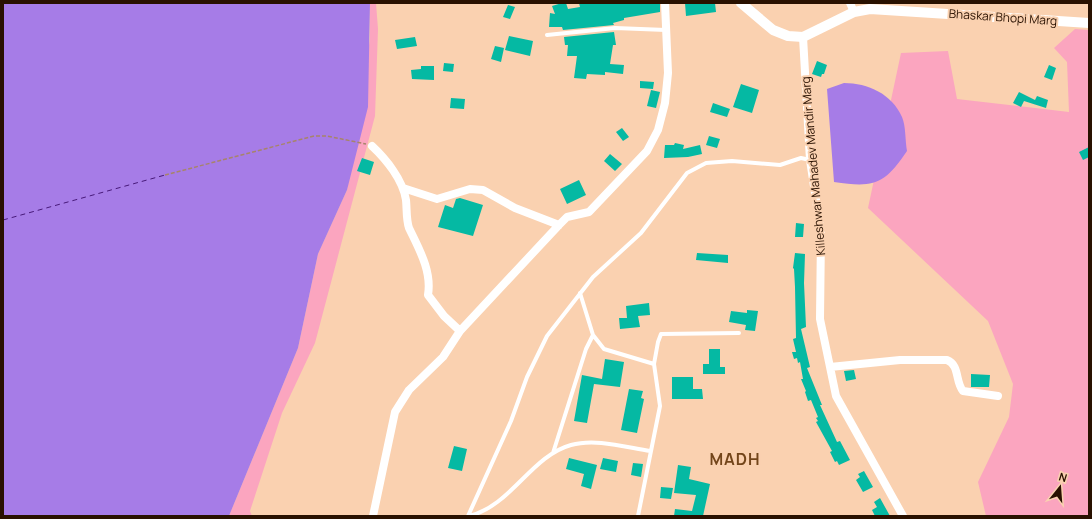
<svg xmlns="http://www.w3.org/2000/svg" width="1092" height="519" font-family="Manrope,sans-serif">
	<style>
		.green { fill: #fba5bf }
		.water { fill: #a67ce7 }
		.lines { fill: none; stroke-linecap: round; stroke-linejoin: round }
		.ferry { stroke: #471979; stroke-width: 1; stroke-dasharray: 5 4; stroke-linecap: butt }
		.building { fill: #05b9a3 }
		.path { stroke: #a7846a; stroke-width: 1.5; stroke-dasharray: 4 2; stroke-linecap: butt }
		.service { stroke: #fff; stroke-width: 4 }
		.minor { stroke: #fff; stroke-width: 8 }
		.tertiary { stroke: #fff; stroke-width: 10 }
		.labels { text-anchor: middle; dominant-baseline: central; stroke-width: 4; stroke-linejoin: round; paint-order: stroke }
		.street-label { font-size: 12px; fill: #291100; stroke: #fad1b0 }
		.district-label { font-size: 16px; font-weight: bold; letter-spacing: 1px; fill: #73451a; stroke: #fad1b0 }
	</style>
	<rect width="100%" height="100%" fill="#fad1b0"/>
	<path class="green" d="M370,3H376L378,29L375,116L315,343L282,413L250,511L252,516H229L298,348L318,254L347,190L370,39Z
		M1075,29L1089,30V516H986L978,482L1009,417L1013,384L988,321L868,208L901,53L948,51L957,99L1069,112L1067,62L1054,48Z"/>
	<path class="water" d="M3,3H370L368,107L347,190L318,254L298,348L229,516H3Z
		M844,83C868,83 892,94 902,117C906,126 905,141 907,151C884,185 874,188 834,182L827,89Z"/>
	<g class="lines">
		<path class="ferry" d="M3,220L165,175"/>
	</g>
	<path class="building" d="M562,3H566L568,9L580,7L579,3H660V12L624,18V20L613,23L614,25L563,30L562,27H549L550,13L555,14L552,6Z
		M685,3H715L716,12L686,16Z
		M508,5L515,7L510,19L503,17Z
		M614,32L616,45H613L610,64L624,65L623,74L605,72V75L587,74L586,79L574,78L577,56H567L568,45H565L564,37Z
		M509,36L533,41L530,56L505,50Z
		M415,37L417,46L397,49L395,40Z
		M495,46L504,48L501,62L491,59Z
		M817,61L827,65L824,74H822L821,77L812,74Z
		M444,63L454,64L453,72L443,71Z
		M1049,65L1056,68L1052,80L1044,77Z
		M421,66H434V80L412,79L411,70L421,69Z
		M640,81L654,82L653,89L640,88Z
		M741,84L759,90L752,113L733,107Z
		M651,90L660,92L656,108L647,106Z
		M1019,92L1035,100L1037,96L1048,100L1046,108L1024,101L1021,107L1013,103Z
		M451,98L465,99L464,109L450,108Z
		M713,103L730,109L727,117L710,112Z
		M622,128L629,137L623,141L616,132Z
		M709,136L720,139L717,148L706,145Z
		M675,143L684,145L683,149L700,145L702,154L688,157L664,158L665,145H674Z
		M1089,147V157L1083,160L1079,152Z
		M610,154L622,164L615,171L604,161Z
		M362,158L374,162L370,175L357,171Z
		M579,180L586,195L567,204L560,189Z
		M460,198L483,205L473,236L438,227L445,205L453,208L456,199Z
		M796,223L804,224L803,237H795Z
		M697,253L728,255V263L696,260Z
		M795,253L805,254L804,283L806,327L801,329L810,367L807,368L822,405H820L837,442L840,441L850,460L839,465L837,461L835,462L830,452L832,451L816,422L818,421L816,418L818,417L811,400L808,401L805,392L806,391L801,379H803L800,362L798,363L797,358L794,359L792,352H796L793,339L796,338L795,287L794,269L793,268Z
		M649,303L650,315L638,316L640,327L620,329L619,318H627L626,306Z
		M747,310L758,311L755,331L745,330L746,325L729,322L731,311L747,313Z
		M709,349H720V367H725V374H703V364H709Z
		M605,359L624,362L620,387L594,384L587,423L574,421L582,375L602,379Z
		M854,370L856,379L846,381L844,371Z
		M971,374L990,375L989,387H971Z
		M672,377H693V389H702L703,399H672Z
		M629,389L643,391L641,398L644,399L637,433L621,430Z
		M454,446L467,449L462,471L448,468Z
		M569,458L597,465L591,489L581,486L584,474L566,469Z
		M603,458L618,461L616,472L600,469Z
		M633,463L643,464L641,477L631,475Z
		M678,465L691,467L689,479L710,484L703,516H674L675,509L692,511L696,495L674,493Z
		M864,471L873,487L863,492L856,480L860,477L858,474Z
		M661,487L673,488L671,499L660,498Z
		M880,498L890,516H875L872,510L877,507L874,502Z"/>
	<g class="lines">
		<path class="path" d="M165,175L314,136H327L366,144"/>
		<path class="service" d="M547,35L615,28L666,30
			M580,293L593,335L604,349L654,364
			M553,453L586,349L593,335
			M468,516L511,421L527,377L547,336L593,277L641,233L687,173L706,163L732,161L780,165L801,158L810,160
			M469,516C511,506 531,456 571,445C595,438 625,447 650,451
			M638,516L660,406L654,364L658,342L661,334L739,333"/>
		<path class="minor" d="M850,3L854,12
			M803,37L810,160L821,233L820,319L830,367L836,396L903,516
			M372,146C386,159 403,180 406,200C407,209 406,219 409,228C419,249 432,271 428,295L444,316L460,331
			M403,188L437,199L470,189L483,190L515,208L559,225
			M830,367L900,360H947C960,365 955,382 963,391L998,396
			M373,516L395,412L409,390L443,357L460,331L559,225L567,217L589,212L647,151L658,130L665,103L668,73L665,3"/>
		<path class="tertiary" d="M741,3L773,30L788,36L803,37L854,12L870,9L1089,23"/>
	</g>
	<g class="labels">
		<g class="street-label">
			<text transform="translate(1003 17) rotate(4)">Bhaskar Bhopi Marg</text>
			<text transform="translate(813 166) rotate(-95)">Killeshwar Mahadev Mandir Marg</text>
		</g>
		<g class="district-label">
			<text x="735" y="459">MADH</text>
		</g>
	</g>
	<rect width="1092" height="519" fill="none" stroke="#291100" stroke-width="8"/>
	<g transform="translate(1060 487) rotate(17)" stroke="#fad1b0" stroke-width="3" paint-order="stroke">
	<path d="M0-3L7 15L0 10L-7 15Z" fill="#291100"/>
	<text y="-6" font-size="11" font-weight="bold" text-anchor="middle" fill="#291100">N</text>
	</g>
</svg>
